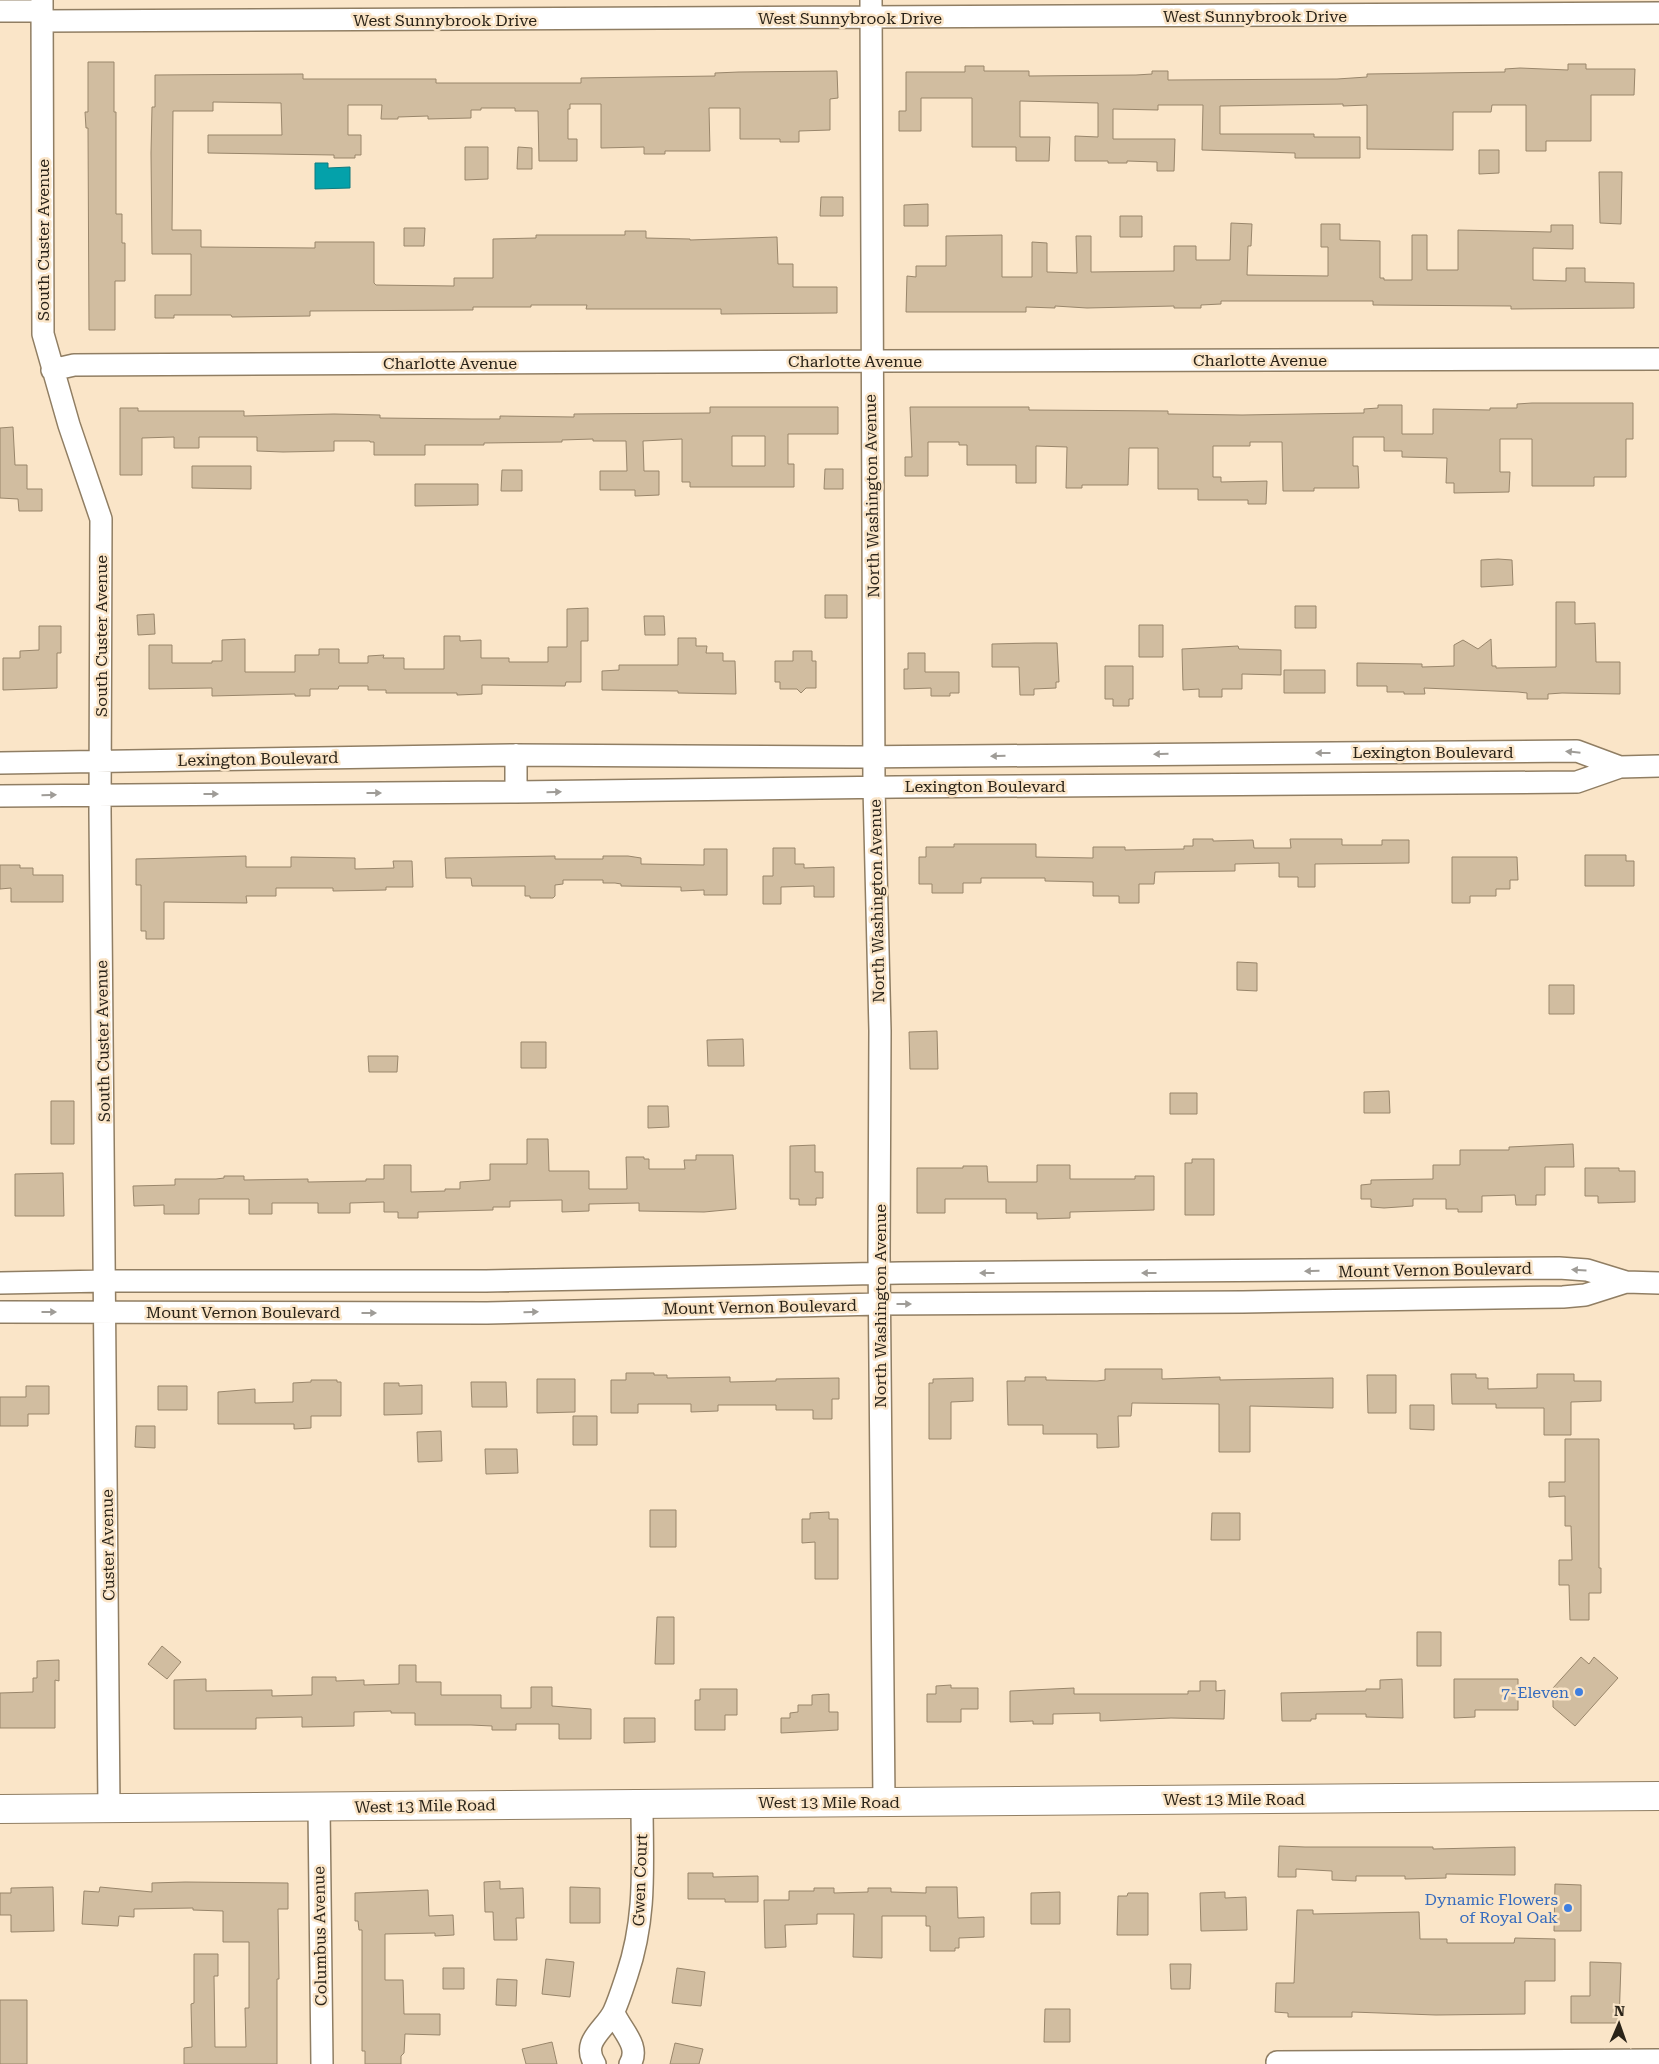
<svg xmlns="http://www.w3.org/2000/svg" width="1659" height="2064" font-family="'Roboto Serif',serif">
	<style>
		.water { fill: #04a1aa; stroke: #0f7b7e }
		.building { fill: #d1bda0; stroke: #99866b; fill-rule: evenodd }
		.lines { fill: none; stroke-linecap: round; stroke-linejoin: round }
		.street-casing { stroke: #907e63; stroke-width: 24 }
		.secondary-casing { stroke: #907e63; stroke-width: 30 }
		.street { stroke: #fff; stroke-width: 21 }
		.secondary { stroke: #fff; stroke-width: 28 }
		.oneway { fill: #9f9c97 }
		.shop-dot { fill: #3f7fe0; stroke: #fae5c8; stroke-width: 2 }
		.labels { text-anchor: middle; dominant-baseline: central; stroke-width: 5; stroke-linejoin: round; paint-order: stroke }
		.street-label { font-size: 16px; fill: #2a2318; stroke: #fae5c8 }
		.shop-label { font-size: 16px; fill: #366cbe; stroke: #fae5c8; text-anchor: end }
	</style>
	<rect width="100%" height="100%" fill="#fae5c8"/>
	<path class="water" d="M315,163H328V168L350,167V188L315,189Z"/>
	<path class="building" d="M88,62H114V112H116V214H122V243H125V281H115V330H89L88,128H86L85,112H88Z
		M1568,64H1586V69H1635L1634,95H1591V141H1546V151H1526V105H1492L1491,112H1453V150L1367,149V105L1343,106V104L1220,106V134H1314V137H1360V158H1295V153L1202,150L1203,105H1158V110L1113,109V139H1175L1174,171H1157V162L1127,161V163H1108V161H1075V136L1098,137V103L1020,101V137H1050L1049,161H1016V147H972V98H921V131H899V111H906V72H965V66H984V71H1029V76L1136,75L1152,74V71H1168V80L1337,79L1367,77V74L1505,72V69L1520,68L1568,70Z
		M837,71L838,98L830,99V130L799,131V142H780V139H740V108H709L710,151H665V154H644V147L601,148V104H570V109H568V139H577V161H539L538,111H515V108H481V110H471V118L428,119V116L398,117V119H381L382,105H348V135H361V155H355V158H334V155L208,153V135H282L281,103L213,102V111H173L172,230H201V247L315,248V242H374V283L376,285L454,286V278H493V239L536,238V235H625V231H646V238L690,239V240L777,237L778,264H793V287H837V313L721,314V309H586L587,305H531V307H473V310L310,311V316L232,317L231,315H174V318H155V295H191V254H152L151,153L152,107H155V75L303,74V79H436V83H581V78L715,76V73L739,72Z
		M465,147H488V179L465,180Z
		M518,147L532,148V169H517Z
		M1479,150H1499V173L1479,174Z
		M1599,172H1622L1621,224L1600,223Z
		M821,197H843V216H820Z
		M928,204V226H904V205Z
		M1120,216H1142V237H1120Z
		M1231,223L1252,224L1251,246H1248L1247,275L1328,276V247H1321V224H1340V240L1380,241V278H1384V280H1412V235H1427V270H1458V230L1551,232V225H1573V249L1533,248V280L1566,281V268H1585V282L1634,283V308L1511,309V306L1373,305V301H1221V304L1201,305V308H1174V306L1087,308L1055,306V308L1026,307V312H906L907,276L916,277V266H946V236L1002,235V277H1032V242L1047,243V272L1077,273L1076,236H1091V272L1174,271V246H1196V260H1230Z
		M404,228H425L424,246H404Z
		M1532,403H1633V439H1626V477H1594V486H1532V439H1500V472H1510L1509,492L1454,493V483H1446L1447,458L1402,457V451H1384V437H1353V466H1358L1359,488H1314V491H1283L1282,442H1250V446H1213V477H1221V482L1267,481L1266,504H1248V500H1198V489H1158V448H1129L1128,485H1082V488H1066L1067,447L1036,446V483H1016V465H967V445H959V442H928V476H905V457H912L910,407H1029V410L1168,411V414L1242,415L1364,413V409L1378,408V405H1402V434H1433V409L1490,410V408H1517V404Z
		M710,407H838V434H788V464H794V487H690V482H682V439L643,441L644,471H659V495L635,496V490H600V471H627L626,441H593V439L562,440V442L484,443V445H425V455H374V442H370V441H334V451L283,452L257,451V437H199V448H174V437L142,438V475H120V408H138V411H244V416L334,414L380,415V418L471,419H500V416L574,417V414L710,413ZM732,436H765V466H732Z
		M13,427L15,465H27V489H42V511H19L18,499L0,498V428Z
		M192,466H251V489L192,488Z
		M825,469H843V489H824Z
		M502,470H522V491H501Z
		M415,484H478V505L415,506Z
		M1498,559L1512,560L1513,585L1481,587V560Z
		M825,595H847V618H825Z
		M1556,602H1575V624L1595,623L1596,662H1620V694L1562,693L1548,694V699H1527V693L1518,692L1424,688L1425,694H1404V692H1387V686H1357V663L1422,664V667L1454,666V645L1463,640L1478,649L1491,639L1492,666H1496V668L1556,667Z
		M1295,606H1316V628H1295Z
		M588,608V641H581V682H566L565,686L482,685V694L457,695V693H386V690H368V686H339L338,689H310V696H295V694L212,696V688L149,689V645H172V663H212V661H222V640L245,639V672H295V655H319V649H339V663H368V656L384,655L383,658H404V669H444V636H460V641L481,640V658H509V662H548V647H567V609Z
		M154,614L155,634L138,635L137,615Z
		M644,616H664L665,635H645Z
		M1139,625H1163V657H1139Z
		M39,626H61V653H57V688L3,690V658H20V651L39,650Z
		M678,638H696V646H707L706,653H723V661H735L736,694L678,693V691L602,690V671L619,670V665H678Z
		M1035,643H1057L1059,682H1056V688L1034,689V695H1020L1019,667H992V644Z
		M1238,646L1239,649L1281,650V675L1242,674V689H1222V697H1199V689L1183,690L1182,649Z
		M793,651H812V661H816V688H806L801,693L797,689H780V682H775V661H793Z
		M908,653H925V672H959V693H950V696H931V688L904,689V669H908Z
		M1105,666H1133V699H1129V706H1113V699H1105Z
		M1284,670H1325V693H1284Z
		M1193,839H1213V841L1253,840L1254,848H1291L1290,839H1342V845H1382V840H1409V863L1315,864V887H1298V877H1279V863L1235,864V871L1155,872L1154,884H1139V903H1119V896H1093V882L1045,881V878H981V883H963V893H932V884H919V857H926V847H954V844H1036V857L1093,858V847H1125V850L1184,849V846H1193Z
		M773,848H795V864H804V868L834,867V897H814V886L781,887V904H763V876H773Z
		M704,849H727V895H704V890L681,891V887L621,886V884L615,883H603V880H563V884L555,885V896L553,898H530V896H525V886H472L471,878H446L445,858L555,856V859H603V856H628L641,858V864L704,865Z
		M1585,855H1626V861H1634V886H1585Z
		M246,856V867H291V857L355,858V869L394,868L393,861H412L413,887H386V890L333,891V888H276V896H246L247,903L164,902V939H146V931H141V885H136V859Z
		M1452,857H1517L1518,880H1510V889H1496V896H1470V903H1452Z
		M0,865H20V868H33V875H63V902H11V888L0,889Z
		M1237,962L1257,963V991L1237,990Z
		M1549,985H1574V1014H1549Z
		M937,1031L938,1069H910L909,1032Z
		M743,1039L744,1066H708L707,1040Z
		M521,1042H546V1068H521Z
		M368,1056H398L397,1072H369Z
		M1389,1091L1390,1113H1364V1092Z
		M1170,1093H1197V1114H1170Z
		M51,1101H74V1144H51Z
		M648,1106H668L669,1127L648,1128Z
		M527,1139H548L549,1171H589V1189H627L626,1157H644V1159H649V1169H685L684,1160H696V1155H733L736,1209L704,1212L639,1211V1203L589,1204V1211L562,1212V1200L510,1201V1207H493V1210L418,1212V1218H398V1212H384V1202L350,1203V1213H318V1203H272V1214H249V1199H199V1214H164V1205L134,1206L133,1186L175,1185V1179H216L224,1178V1176H244V1180L308,1179V1182L366,1181V1179H384V1165H411V1192L445,1191V1189H460V1182L490,1180V1164H527Z
		M1573,1144L1574,1167H1545V1195H1536V1205H1516L1515,1195L1482,1196V1212H1458V1209H1446V1199H1413V1206L1384,1208L1371,1207V1199H1361V1185L1371,1184V1180L1433,1179V1165H1460V1150H1509V1147Z
		M815,1145V1172H823V1198H816V1205H799V1199H790V1146Z
		M1192,1159H1214V1215H1185V1163H1192Z
		M1037,1165H1070V1179H1135V1176H1154V1210L1070,1212V1218L1037,1219V1213H1006V1199H945V1213H917V1168H963V1166H987L988,1182H1037Z
		M1585,1168H1619V1171H1635V1202L1598,1203V1196H1585Z
		M63,1173L64,1216H15V1174Z
		M1105,1369H1162V1379L1220,1377V1380L1333,1378V1408L1250,1406V1452H1219V1404L1132,1403L1131,1416H1118L1119,1447L1097,1448V1434H1043V1425H1008L1007,1381H1025V1377H1046V1380L1097,1381L1105,1380Z
		M626,1373H654V1375H667V1378L730,1377V1382L776,1381V1379L839,1378V1399H832V1419H813V1410H776V1405H718V1411L691,1412V1404H638V1413H611V1380H626Z
		M1451,1374H1476V1378H1488V1389L1537,1388V1374H1574V1381H1601V1401L1571,1402V1435H1544V1408H1496V1404H1452Z
		M1367,1375H1396V1413H1368Z
		M973,1378V1401L951,1402V1439H929V1383H933V1379Z
		M537,1379H575V1412L537,1413Z
		M311,1380H337V1382H341V1416H311V1428L294,1429V1424H218V1392L255,1389V1403L293,1402V1383L311,1382Z
		M471,1382H506L507,1407H472Z
		M384,1383H399V1386L422,1385V1414L384,1415Z
		M26,1386H49V1414H28V1426H0V1397H26Z
		M158,1386H187V1410H158Z
		M1410,1405H1434V1430L1410,1429Z
		M573,1416H597V1445H573Z
		M136,1426H155V1448L135,1447Z
		M441,1431L442,1461L418,1462L417,1432Z
		M1565,1439H1599V1568H1601V1593H1589V1620H1570L1569,1585H1559V1560H1572L1571,1526H1565V1496L1549,1497V1482H1565Z
		M485,1449H517L518,1473L486,1474Z
		M650,1510H676V1547H650Z
		M829,1512V1519H838V1579H815V1542L802,1543V1519H810V1513Z
		M1212,1513H1240V1540H1211Z
		M657,1617H674V1664H655Z
		M1417,1632H1441V1666H1417Z
		M162,1646L181,1662L167,1679L148,1664Z
		M1581,1657L1589,1664L1594,1657L1618,1678L1575,1726L1553,1707V1688Z
		M59,1660V1681L55,1680V1728H0V1693L33,1692V1678H37V1661Z
		M399,1665H416V1682H441V1695H501V1708H531V1687H552V1706L591,1709V1739H559V1724H516V1730H492V1726L471,1725H415V1713H391V1711L354,1712V1726L302,1727V1717L256,1718V1729H174V1680L206,1679V1691L272,1690V1696L312,1695V1677H336V1681L364,1680V1685L399,1684Z
		M1402,1679L1403,1718L1366,1717V1714H1316V1719H1311V1721H1282L1281,1693L1366,1691V1689H1380V1680Z
		M1454,1679H1518V1710H1475V1717L1454,1718Z
		M1200,1681H1216V1691L1225,1690L1224,1719L1171,1718L1100,1721V1713L1053,1714V1724H1033V1721L1010,1722V1691L1074,1688V1694H1188V1691H1200Z
		M951,1685V1688H978V1709H961V1722H927V1694H936V1686Z
		M700,1689H737V1715H725V1730H695V1700H700Z
		M829,1694V1712H838V1730L781,1733V1718H790V1713L798,1712V1705H812V1695Z
		M624,1718H655V1742L624,1743Z
		M1279,1846L1305,1847H1433V1849L1515,1847V1875L1446,1874V1878L1405,1879V1876H1356V1881L1332,1880V1871L1296,1869V1877H1278Z
		M688,1873H713V1877L758,1876V1902H725V1899H688Z
		M500,1881V1889L523,1888L524,1918H516L517,1940H494L493,1912H485L484,1882Z
		M185,1882L288,1883V1909H278L279,1979H277V2064H184V2048L192,2047L191,2004L194,2003V1954H218V1976H214L215,2047H246L245,2008H249V1942H223V1911L193,1910V1908L134,1909V1917L119,1916L118,1926L82,1924L84,1891L99,1892L100,1887L152,1892V1883Z
		M1555,1884L1581,1885V1931H1554Z
		M53,1887L54,1931L11,1932V1915H0V1893H11V1888Z
		M570,1887L600,1888V1923H570Z
		M926,1887H957L958,1918L984,1917V1937L959,1938V1948H955V1951H930V1926H926V1916H882V1958L853,1957L854,1914H817V1924L785,1925L786,1947L765,1948L764,1900H789V1891H814V1888H834V1893L868,1892V1888H891V1892L926,1893Z
		M428,1890L429,1916L453,1915L454,1935L435,1936V1933L385,1934V1980H403L404,2014H440V2035L405,2034L404,2053L401,2056V2064H365V2051H362V1930H359L358,1921H355V1893Z
		M1060,1892V1924H1031V1893Z
		M1225,1892V1898L1246,1897L1247,1930L1201,1931L1200,1893Z
		M1128,1893H1148V1935H1117L1118,1896H1127Z
		M1297,1910H1313V1914L1419,1912L1420,1939H1447V1943H1514L1515,1938L1555,1939V1981H1525V2014L1436,2015L1352,2012V2017H1288V2013L1275,2012L1276,1983H1294Z
		M546,1959L574,1962L570,1997L542,1994Z
		M1590,1962L1621,1963L1619,2023H1571V1996H1590Z
		M1170,1964H1191L1190,1989H1171Z
		M443,1968H464V1989H443Z
		M677,1968L705,1972L701,2006L672,2003Z
		M497,1979L517,1980L516,2006L496,2005Z
		M0,2000H27V2064H0Z
		M1045,2009H1070V2042H1044Z
		M552,2042L557,2064H526L522,2049Z
		M675,2043L703,2049L699,2064H670Z"/>
	<g class="lines">
		<defs>
			<path id="street" d="M42,0L43,334L69,425L101,519L100,812L109,1809
				M871,0L874,787L880,1031L879,1255L884,1802
				M0,11H41
				M42,21L1659,13
				M52,370L74,365L872,361L1659,359
				M0,763L516,755L850,757L1577,751L1620,767
				M516,792V755
				M0,796L516,792L897,787L1577,782L1620,767L1659,766
				M0,1283L106,1281H486L900,1273L1559,1268L1587,1270L1626,1282L1659,1283
				M0,1312L487,1313L879,1304L1243,1302L1563,1297L1585,1295L1626,1282
				M319,1807L322,2064
				M614,2013C621,2030 641,2046 630,2064
				M1277,2062L1659,2060
				M595,2064C580,2041 606,2029 614,2011C619,2000 623,1987 627,1975C647,1916 642,1864 642,1804"/>
			<path id="secondary" d="M0,1809L1659,1796"/>
		</defs>
		<use href="#street" class="street-casing"/>
		<use href="#secondary" class="secondary-casing"/>
		<use href="#street" class="street"/>
		<use href="#secondary" class="secondary"/>
	</g>
	<defs><path id="oneway-solid" d="M-6-.8H1V-3.2L6.5 0L1 3.2V.8H-6Z" transform="scale(1.25)"/></defs>
	<g class="oneway">
		<use href="#oneway-solid" transform="translate(1573 752) rotate(-174)"/>
		<use href="#oneway-solid" transform="translate(1323 753) rotate(180)"/>
		<use href="#oneway-solid" transform="translate(1161 754) rotate(179)"/>
		<use href="#oneway-solid" transform="translate(998 756) rotate(179)"/>
		<use href="#oneway-solid" transform="translate(554 792) rotate(-1)"/>
		<use href="#oneway-solid" transform="translate(374 793)"/>
		<use href="#oneway-solid" transform="translate(211 794)"/>
		<use href="#oneway-solid" transform="translate(49 795) rotate(-1)"/>
		<use href="#oneway-solid" transform="translate(1579 1270) rotate(-176)"/>
		<use href="#oneway-solid" transform="translate(1312 1271) rotate(179)"/>
		<use href="#oneway-solid" transform="translate(987 1273) rotate(180)"/>
		<use href="#oneway-solid" transform="translate(1149 1273) rotate(180)"/>
		<use href="#oneway-solid" transform="translate(904 1304)"/>
		<use href="#oneway-solid" transform="translate(49 1312)"/>
		<use href="#oneway-solid" transform="translate(531 1312) rotate(-1)"/>
		<use href="#oneway-solid" transform="translate(369 1313)"/>
	</g>
	<g class="shop-dot">
		<circle cx="1579" cy="1692" r="5"/>
		<circle cx="1568" cy="1908" r="5"/>
	</g>
	<g class="labels">
		<g class="street-label">
			<text x="1255" y="16">West Sunnybrook Drive</text>
			<text x="850" y="18">West Sunnybrook Drive</text>
			<text x="445" y="20">West Sunnybrook Drive</text>
			<text transform="translate(43 240) rotate(-90)">South Custer Avenue</text>
			<text x="1260" y="360">Charlotte Avenue</text>
			<text x="855" y="361">Charlotte Avenue</text>
			<text x="450" y="363">Charlotte Avenue</text>
			<text transform="translate(872 496) rotate(-91)">North Washington Avenue</text>
			<text transform="translate(101 636) rotate(-90)">South Custer Avenue</text>
			<text x="1433" y="752">Lexington Boulevard</text>
			<text transform="translate(258 759) rotate(-1)">Lexington Boulevard</text>
			<text x="985" y="786">Lexington Boulevard</text>
			<text transform="translate(877 901) rotate(-91)">North Washington Avenue</text>
			<text transform="translate(103 1041) rotate(-91)">South Custer Avenue</text>
			<text transform="translate(1435 1270) rotate(-1)">Mount Vernon Boulevard</text>
			<text transform="translate(880 1306) rotate(-90)">North Washington Avenue</text>
			<text transform="translate(760 1307) rotate(-1)">Mount Vernon Boulevard</text>
			<text x="243" y="1312">Mount Vernon Boulevard</text>
			<text transform="translate(108 1545) rotate(-91)">Custer Avenue</text>
			<text x="1234" y="1799">West 13 Mile Road</text>
			<text x="829" y="1802">West 13 Mile Road</text>
			<text transform="translate(425 1806) rotate(-1)">West 13 Mile Road</text>
			<text transform="translate(640 1880) rotate(-88)">Gwen Court</text>
			<text transform="translate(320 1936) rotate(-91)">Columbus Avenue</text>
		</g>
		<g class="shop-label">
			<text x="1569" y="1692">7-Eleven</text>
			<text x="1558" y="1899">Dynamic Flowers<tspan x="1558" dy="18">of Royal Oak</tspan></text>
		</g>
	</g>
	<g transform="translate(1619 2024) rotate(2)" stroke="#fae5c8" stroke-width="4" paint-order="stroke">
	<path d="M0-4L9 19L0 12L-9 19Z" fill="#2a2318"/>
	<text y="-8" font-size="14" font-weight="bold" text-anchor="middle" fill="#2a2318">N</text>
	</g>
</svg>
